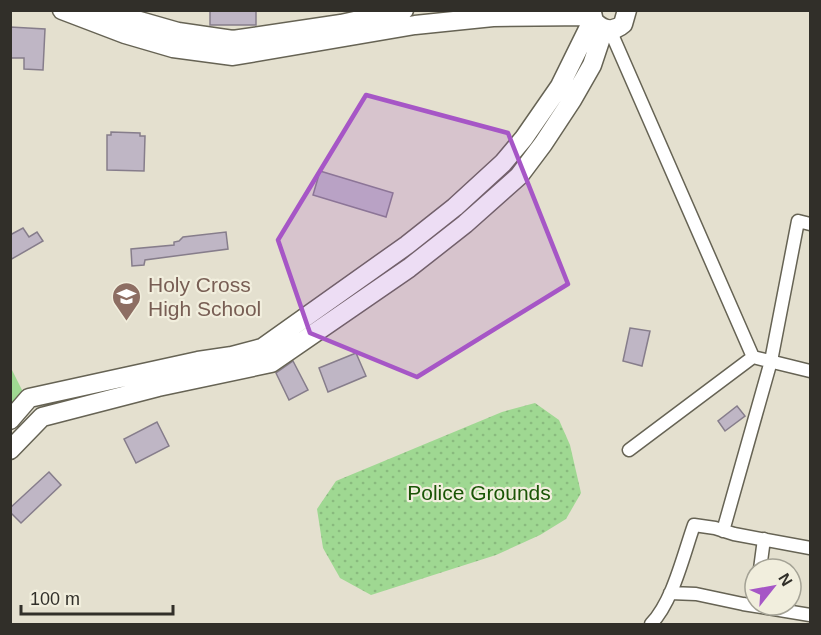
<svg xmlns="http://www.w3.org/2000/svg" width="821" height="635" font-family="Arial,sans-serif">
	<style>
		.park { fill: url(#park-dots) }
		.pitch { fill: #9fd892 }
		.building { fill: #bfb6c5; stroke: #867d8b; stroke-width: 1.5 }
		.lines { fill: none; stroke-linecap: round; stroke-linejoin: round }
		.minor-casing { stroke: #666354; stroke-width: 15 }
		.primary-casing { stroke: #666354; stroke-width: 21 }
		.minor { stroke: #fff; stroke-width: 12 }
		.primary { stroke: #fff; stroke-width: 18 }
		.marked { fill: #a656c6; fill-opacity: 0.2; stroke: #a656c6; stroke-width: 4.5; stroke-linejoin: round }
		.labels { text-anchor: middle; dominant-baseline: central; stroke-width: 4.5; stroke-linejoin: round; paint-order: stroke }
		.education-label { font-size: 21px; fill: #785e54; stroke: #f1eedd; text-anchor: start }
		.park-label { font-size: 21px; fill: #1a5506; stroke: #f1eedd }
	</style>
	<defs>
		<pattern id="park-dots" width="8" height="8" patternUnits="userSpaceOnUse" patternTransform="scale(1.5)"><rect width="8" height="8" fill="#9fd892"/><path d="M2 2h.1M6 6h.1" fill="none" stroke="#89ba7e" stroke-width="1.8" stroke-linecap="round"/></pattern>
	</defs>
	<rect width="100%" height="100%" fill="#e4e0cf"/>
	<path class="park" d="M535,403L559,420L570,445L581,493L566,519L540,535L496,555L371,595L340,578L323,548L317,509L336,481L502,412Z"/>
	<path class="pitch" d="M10,366L27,400L10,420Z"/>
	<path class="building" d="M210,10H256V25H210Z
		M10,27L45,29L43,70L24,69V58H10Z
		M111,132L140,133V136H145L144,171L107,170V135H111Z
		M320,171L393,193L386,217L313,195Z
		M23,228L29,237L37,232L43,241L10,260V235Z
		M226,232L228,249L145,260L144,265L132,266L131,249L174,245V242L179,241L183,237Z
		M630,328L650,331L642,366L623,361Z
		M356,353L366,376L328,392L319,368Z
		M293,361L308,390L289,400L276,373Z
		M737,406L745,416L725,431L718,421Z
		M157,422L169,446L136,463L124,439Z
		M49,472L61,485L21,523L10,512V508Z"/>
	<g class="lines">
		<defs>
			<path id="minor" d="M610,30L753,357
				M629,450L753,357L810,371
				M723,531L771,361L798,221L810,224
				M760,569L764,539
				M670,593L696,594L743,604L810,615
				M651,624C673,601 683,556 694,525L715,528L734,534L810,548"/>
			<path id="primary" d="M62,10L125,34L173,48L233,56L415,25L493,17L593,16
				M101,10L178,32L233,40L341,24L404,10
				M595,22C604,31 614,32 623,24L627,10
				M10,420L29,398L198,361L232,356L262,348L407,245L455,207L503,163L524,138L560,86L593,19
				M10,450L42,417L158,387L271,363L409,268L465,224L519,176L543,144L572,100L592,65L604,29"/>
		</defs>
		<use href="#minor" class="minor-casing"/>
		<use href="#primary" class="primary-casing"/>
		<use href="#minor" class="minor"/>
		<use href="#primary" class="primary"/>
	</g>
	<path class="marked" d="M366,95L508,133L568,284L417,377L310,333L278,240Z"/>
	<defs>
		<symbol id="school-pin" viewBox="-11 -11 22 30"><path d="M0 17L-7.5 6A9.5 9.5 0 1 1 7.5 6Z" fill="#8d6e63" stroke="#f1eedd"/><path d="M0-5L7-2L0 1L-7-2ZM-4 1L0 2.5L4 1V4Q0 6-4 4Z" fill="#fff"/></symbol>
	</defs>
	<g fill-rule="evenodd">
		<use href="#school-pin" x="110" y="280" width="33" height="45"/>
	</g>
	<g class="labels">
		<g class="education-label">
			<text x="148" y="284">Holy Cross<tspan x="148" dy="24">High School</tspan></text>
		</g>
		<g class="park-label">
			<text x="479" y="492">Police Grounds</text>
		</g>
	</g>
	<rect width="821" height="635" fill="none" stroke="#312f29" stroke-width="24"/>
	<g transform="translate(773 587) rotate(59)"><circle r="28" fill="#f1eedd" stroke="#a4a295" stroke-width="1.5"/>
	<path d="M0-4.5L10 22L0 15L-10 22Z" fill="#a656c6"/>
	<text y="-9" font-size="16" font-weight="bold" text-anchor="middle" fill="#312f29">N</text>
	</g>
	<path d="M21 605v9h152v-9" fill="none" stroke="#312f29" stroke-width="3"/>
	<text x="30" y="605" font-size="18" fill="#312f29" stroke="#f1eedd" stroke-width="4.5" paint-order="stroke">100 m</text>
</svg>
